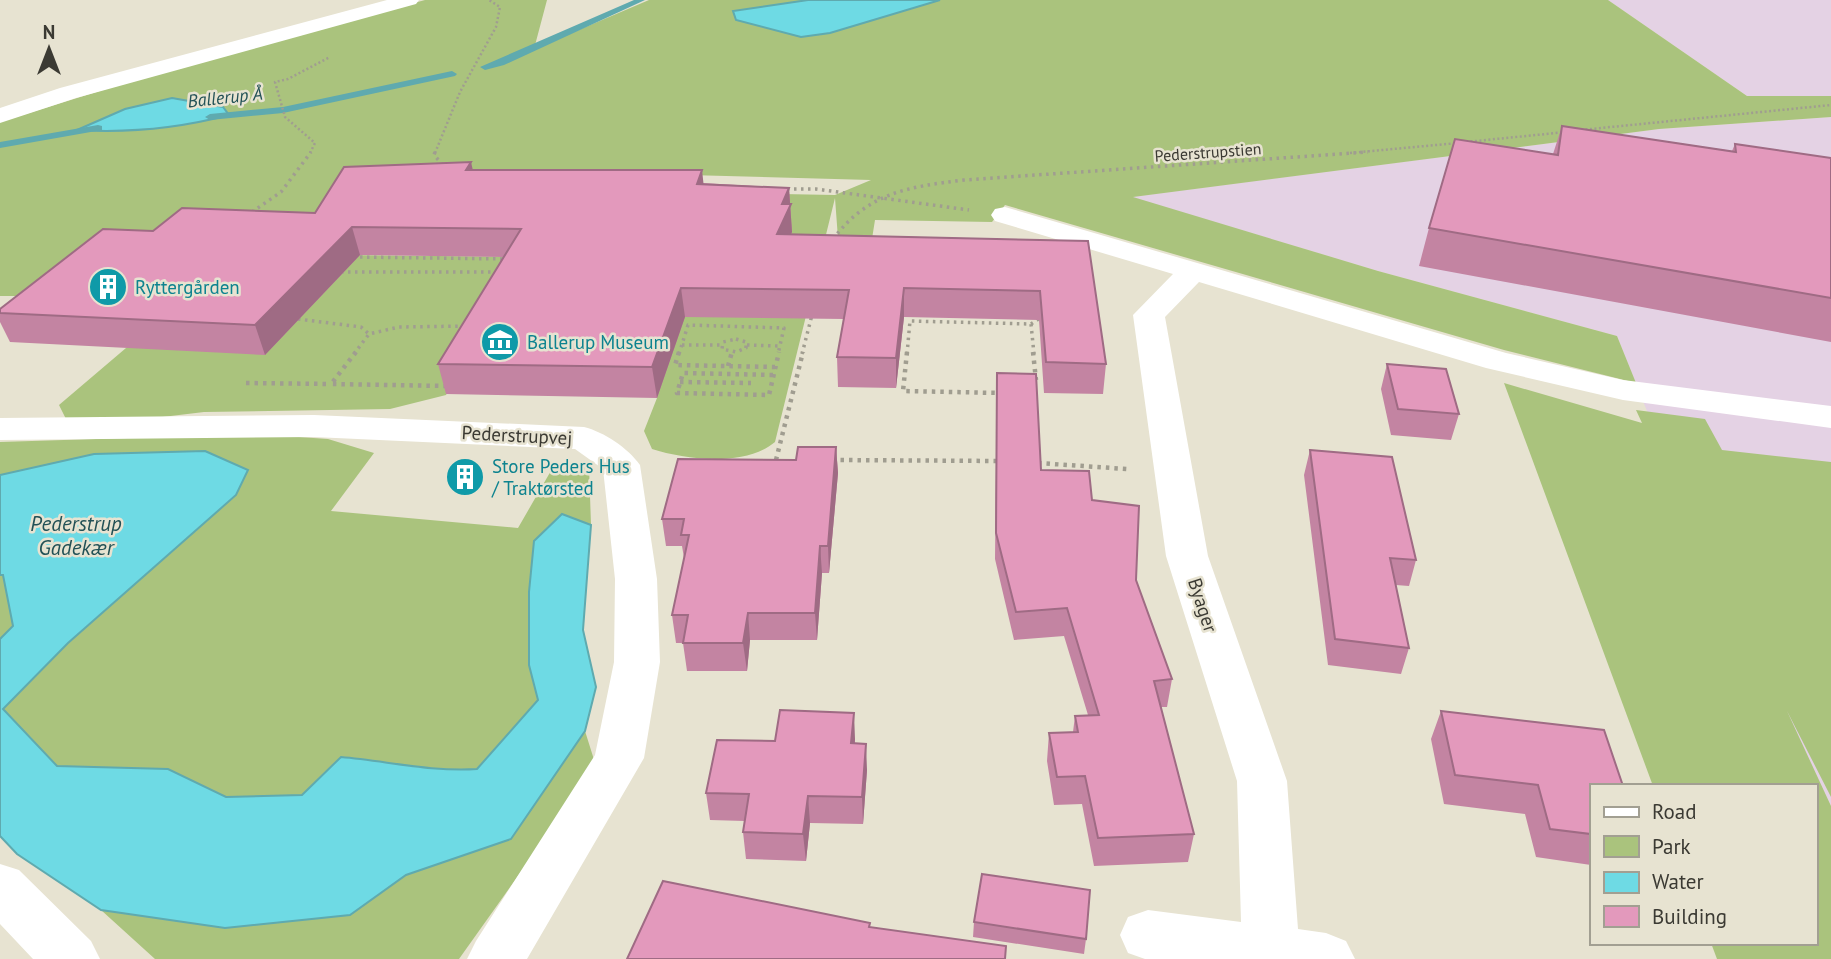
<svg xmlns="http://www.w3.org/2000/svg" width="1831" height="959" font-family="'PT Sans',sans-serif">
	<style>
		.industrial { fill: #e4d2e4 }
		.green { fill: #aac37d }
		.water { fill: #6edae4; stroke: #5faaaf; stroke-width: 2 }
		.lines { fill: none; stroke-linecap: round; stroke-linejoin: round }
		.stream { fill: #5faaaf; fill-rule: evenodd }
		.path-far2 { stroke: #a09d90; stroke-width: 2.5; stroke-dasharray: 2 2.5; stroke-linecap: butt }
		.path-far1 { stroke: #a09d90; stroke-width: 3.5; stroke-dasharray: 2.5 4.5; stroke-linecap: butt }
		.path { stroke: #a09d90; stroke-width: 4.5; stroke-dasharray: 3.5 5; stroke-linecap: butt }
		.minor { fill: #fff; fill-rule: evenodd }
		.wall { fill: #c384a2 }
		.shaded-wall { fill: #9f6b84 }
		.building { fill: #e399bc; stroke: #9f6b84; stroke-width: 2 }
		.labels { text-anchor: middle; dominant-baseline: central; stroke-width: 5; stroke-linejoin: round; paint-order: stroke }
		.far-street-label { font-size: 16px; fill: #3b3a33; stroke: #e7e3d1 }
		.far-water-label { font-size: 18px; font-style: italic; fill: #225156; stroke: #e7e3d1 }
		.culture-label { font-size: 19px; fill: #0d838f; stroke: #e7e3d1; text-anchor: start }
		.street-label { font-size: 19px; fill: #3b3a33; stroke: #e7e3d1 }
		.water-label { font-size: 21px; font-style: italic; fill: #225156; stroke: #e7e3d1 }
	</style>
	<rect width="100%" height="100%" fill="#e7e3d1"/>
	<path class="industrial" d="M1608,0H1831V96H1747Z
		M1831,117V806L1653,426L1617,336L1378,271L1131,197L1659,129Z"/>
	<path class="green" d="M425,0H547L534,49L649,0H1608L1747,96H1831V117L1659,129L1133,197L1378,271L1617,336L1636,383L1504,350L1005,205L992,222L875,220L868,264L839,252L835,198L775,442C745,467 687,460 652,449L644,431L657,398L511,285L446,395L390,409L204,412L129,421L66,419L59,405L126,348L341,255L529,257L781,194L835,195L871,180L501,170L307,230L30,296H0V122L151,75Z
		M1504,383L1642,423L1636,410L1705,419L1722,450L1831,462V797L1787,711L1831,806V959H1717L1711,943H1815V786H1653Z
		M255,434L328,439L374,453L331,511L518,528L552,469L589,466L591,525L562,515L529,592V665L538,700L477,769C431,772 387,761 341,757L302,795L226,797L168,769L57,766L3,709L68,643L248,470L205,451L94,454L0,475V442Z
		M0,575H3L13,626L0,639Z
		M585,731L596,766L459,959H155L101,910L225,928L350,915L406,875L511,839Z"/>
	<path class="water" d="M808,0H940L830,33L801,37L736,20L733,11Z
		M172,98L223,107L229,115C180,128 127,133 77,130L125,109Z
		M205,451L248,470L236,495L68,643L3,709L57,766L168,769L226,797L302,795L341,757C387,761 431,772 477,769L538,700L529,665V592L534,541L562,514L591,525L583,630L596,687L585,731L511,839L406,875L350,915L225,928L101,910L17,854L0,836V639L13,626L3,575H0V475L94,454Z"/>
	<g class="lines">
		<path class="stream" d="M634,0H645L504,65L485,70L480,67Z
			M452,71L457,74L455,76L283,113L210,120L205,117L210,114L283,107Z
			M98,125L102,126V130L0,148V142Z"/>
		<path class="path-far2" d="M1581,130L1831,105
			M1466,142L1566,132
			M310,153L315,143L285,117L275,82L288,79L330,57
			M435,153L460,92L496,27L500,7L489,0
			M1350,153L1458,143"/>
		<path class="path-far1" d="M435,152L434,155L443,165
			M787,189H816L969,210
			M252,212L281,192L311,152
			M833,239C869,192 908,187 964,180L1368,152
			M353,257L508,259
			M341,272H500
			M298,319L361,327L369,334
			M1031,324L1034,354
			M736,339L746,342V348L736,352L722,349L723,342Z
			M682,345H721
			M747,345L779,346
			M354,354L369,334L399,327L467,326
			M679,354L688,325L784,328L778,354
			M802,354L812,315
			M907,354L910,321L1031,324L1040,318"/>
		<path class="path" d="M356,352L331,384L447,386
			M679,352L675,365L775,367
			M907,352L903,391L1001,393
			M1033,352L1036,380
			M728,366L732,352
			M773,375L683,373L677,393L769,395L779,352
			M680,382L751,383
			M246,383L331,384
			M776,460L803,352
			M832,460L1001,461
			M1038,463L1127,469"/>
		<path class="minor" d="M387,0H419L416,4L76,98L0,123V108L60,88Z
			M1005,207L1506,353L1623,380L1831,406V428L1623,400L1486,368L1199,282L1165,317L1208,556L1287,781L1298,929L1326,933L1346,941L1355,959H1145L1128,953L1120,935L1128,917L1148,910L1241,922L1237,781L1166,556L1133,315L1173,274L995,221L991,215L995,209Z
			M314,415L584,427C604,432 628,448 640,465L657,579L660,662L644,758L527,959H467L476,941L595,755L614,662L615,579L603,469L575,449L314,437L0,440V418Z
			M0,864L19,870L91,941L100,959H33L0,924Z"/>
	</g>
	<path class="wall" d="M1562,126L1732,151L1735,144L1831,158V342L1419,266L1429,228L1553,154Z
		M473,170L789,188L792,232L791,234L1088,241L1106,364L1103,394L1044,393L1039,320L904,317L896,388L838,387L837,357L844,319L685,317L657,398L446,394L438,364L504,257L360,255L265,355L10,342L0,322V309L315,213Z
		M1387,364L1459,414L1451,440L1391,435L1381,389Z
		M997,373L1041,470L1092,500L1136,580L1172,679L1167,707H1161L1194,834L1188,862L1094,866L1082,804L1054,805L1047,761L1049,733L1073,732L1075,716L1088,715L1064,636L1014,640L995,559Z
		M836,447L838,473L829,573H822L817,640H750L747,671H687L683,643H676L672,615L684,558L682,546H666L662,519L796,460Z
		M1310,450L1416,560L1409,586L1396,585L1409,648L1401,674L1328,665L1304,475Z
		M1441,711L1591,786V865L1536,857L1525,814L1444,804L1431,739Z
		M855,739V743L867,770L863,824L810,823L806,861L746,859L743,832L745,821L710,820L706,793L775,741Z
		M974,922L1086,939L1084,954L973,937Z"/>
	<path class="shaded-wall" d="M471,162L477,188L466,170Z
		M702,170L705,197L697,184Z
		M789,188L792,232L779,262L777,234L782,204Z
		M352,227L360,255L265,355L255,325Z
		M681,288L685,317L657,398L652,367Z
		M904,288V317L896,388V358Z
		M836,447L838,473L829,573L828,546Z
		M820,546L822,573L817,640L815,613Z
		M748,613L750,640L747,671L743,643Z
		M854,713L855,739L852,770L851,743Z
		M866,744L867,770L863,824L862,797Z
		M808,796L810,823L806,861L803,834Z"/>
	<path class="building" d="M1562,126L1736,152L1735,144L1831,158V298L1429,228L1455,139L1558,155Z
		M471,162L466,170H702L697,184L789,188L782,204H791L777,234L1088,241L1106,364L1046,362L1040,291L904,288L896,358L837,357L849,290L681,288L652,367L438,364L521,229L352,227L255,325L0,313V309L103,229L153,231L182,208L315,213L344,167Z
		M1387,364L1446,369L1459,414L1398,409Z
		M997,373L1036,374L1041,470L1089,471L1092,500L1139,506L1136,580L1172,679L1154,681L1194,834L1098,838L1085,776L1057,777L1049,733L1078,732L1075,716L1099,715L1067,608L1016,612L996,533Z
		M798,447H836L828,546H820L815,613H748L743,643H683L688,615H672L689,535H681L684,519H662L678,459L796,460Z
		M1310,450L1392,457L1416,560L1390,558L1409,648L1335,639Z
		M780,710L854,713L851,743L866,744L862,797L808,796L803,834L743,832L749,794L706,793L717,740L775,741Z
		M1441,711L1604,730L1623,786H1591V834L1550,829L1538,785L1455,775Z
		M982,874L1090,890L1086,939L974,922Z
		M663,881L870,923L869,927L1006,946L1005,959H627Z"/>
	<defs>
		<symbol id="building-disc" viewBox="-11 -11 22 22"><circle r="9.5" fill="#0f9aa8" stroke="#e7e3d1"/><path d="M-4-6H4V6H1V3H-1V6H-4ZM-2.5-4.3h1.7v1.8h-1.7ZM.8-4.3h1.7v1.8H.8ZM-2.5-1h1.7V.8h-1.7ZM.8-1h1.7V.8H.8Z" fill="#fff"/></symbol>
		<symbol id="museum-disc" viewBox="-11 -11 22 22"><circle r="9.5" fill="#0f9aa8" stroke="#e7e3d1"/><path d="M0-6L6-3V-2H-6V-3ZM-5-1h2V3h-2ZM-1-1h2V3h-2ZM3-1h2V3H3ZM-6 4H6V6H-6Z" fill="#fff"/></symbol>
	</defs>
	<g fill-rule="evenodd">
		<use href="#building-disc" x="86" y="265" width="44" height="44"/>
		<use href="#museum-disc" x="478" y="320" width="44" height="44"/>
		<use href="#building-disc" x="443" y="455" width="44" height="44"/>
	</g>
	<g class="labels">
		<g class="far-street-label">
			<text transform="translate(1208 152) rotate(-4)">Pederstrupstien</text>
		</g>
		<g class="far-water-label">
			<text transform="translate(225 97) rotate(-6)">Ballerup Å</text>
		</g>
		<g class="culture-label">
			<text x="135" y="287">Ryttergården</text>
			<text x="527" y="342">Ballerup Museum</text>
			<text x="492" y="466">Store Peders Hus<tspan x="492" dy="22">/ Traktørsted</tspan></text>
		</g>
		<g class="street-label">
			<text transform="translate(517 435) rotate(3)">Pederstrupvej</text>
			<text transform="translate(1203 605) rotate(72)">Byager</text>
		</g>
		<g class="water-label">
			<text x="76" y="523">Pederstrup<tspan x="76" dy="24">Gadekær</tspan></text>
		</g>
	</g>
	<rect x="1590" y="784" width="228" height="161" fill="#e7e3d1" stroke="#a29f92" stroke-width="2"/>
	<rect x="1604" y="807" width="35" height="10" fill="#ffffff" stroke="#a29f92" stroke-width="2"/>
	<text x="1652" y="819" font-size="21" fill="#3b3a33">Road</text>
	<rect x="1604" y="836" width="35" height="21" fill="#aac37d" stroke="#a29f92" stroke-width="2"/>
	<text x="1652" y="854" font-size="21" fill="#3b3a33">Park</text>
	<rect x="1604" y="872" width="35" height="21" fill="#6edae4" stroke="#a29f92" stroke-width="2"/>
	<text x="1652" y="889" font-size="21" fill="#3b3a33">Water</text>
	<rect x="1604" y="906" width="35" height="21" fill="#e399bc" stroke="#a29f92" stroke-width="2"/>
	<text x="1652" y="924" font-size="21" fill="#3b3a33">Building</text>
	<g transform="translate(49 49)" stroke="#e7e3d1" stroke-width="5" paint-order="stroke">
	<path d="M0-5L12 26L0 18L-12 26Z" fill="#3b3a33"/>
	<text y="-10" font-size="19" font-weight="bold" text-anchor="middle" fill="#3b3a33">N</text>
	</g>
</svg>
